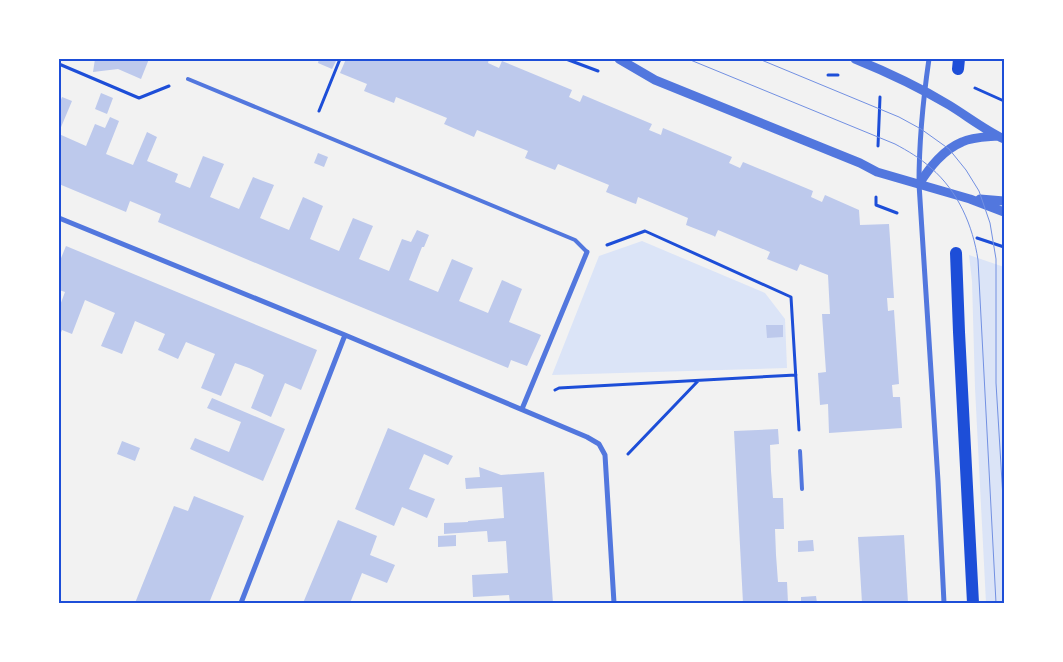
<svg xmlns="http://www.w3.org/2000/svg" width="1063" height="662" font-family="'Space Grotesk',sans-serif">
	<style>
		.green { fill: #dbe4f7 }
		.building { fill: #bdc9ec }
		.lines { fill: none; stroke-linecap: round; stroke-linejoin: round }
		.path { stroke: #1d4ed8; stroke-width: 3 }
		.service { stroke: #5277de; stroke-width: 4 }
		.minor { stroke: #5277de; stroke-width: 5 }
		.tertiary { stroke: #5277de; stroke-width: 9 }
		.primary { stroke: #1d4ed8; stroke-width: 12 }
		.tram { stroke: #7290e2; stroke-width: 1 }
		.neatline { fill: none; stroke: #1d4ed8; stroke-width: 2 }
	</style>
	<rect width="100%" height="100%" fill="#f2f2f2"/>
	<path class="green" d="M642,241L765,293L785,319L787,368L552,375L599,256Z
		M969,255L1004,267V603H986L975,388L972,281Z"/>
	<path class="building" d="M95,59H149L141,79L118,69L93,72Z
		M319,59H337L332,69L318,63Z
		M346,59H489L488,63L499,68L502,61L572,90L569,97L580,102L583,95L652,124L649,130L661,135L663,128L732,157L729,163L740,168L743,162L813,191L811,197L822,202L825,195L859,210L860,225L889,224L894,298H887L888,311L894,310L899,384L892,385L893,397H900L902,428L829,433L828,404L820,405L818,373L826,372L822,314H830L828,275L800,264L797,271L767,259L770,252L718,230L715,237L714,236L686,225L688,218L638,197L636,204L633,203L606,192L609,185L558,164L555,170L525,158L528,151L477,130L474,137L444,124L447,118L396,97L394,103L364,91L367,84L340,73Z
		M101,93L113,98L107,114L95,109Z
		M62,97L72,101L59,132V105Z
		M110,117L119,121L106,154L133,165L147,132L157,137L147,161L178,174L175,182L190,188L203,156L224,164L210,197L239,209L253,177L263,181L274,185L260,218L289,230L303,197L323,206L310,239L339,251L353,218L373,226L359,259L389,271L402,239L411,242L417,230L429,235L424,247H422L409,280L438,292L452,259L473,268L459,301L488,313L502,280L522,289L509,322L541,335L527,366L511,360L508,368L308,285L158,222L161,214L130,201L126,212L59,184V134L86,146L95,124L105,128Z
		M318,153L328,157L324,167L314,163Z
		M66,246L317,350L301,390L285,383L271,417L251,408L264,375L249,368L235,363L221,396L201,388L215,354L186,342L178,359L158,350L165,334L135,321L122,354L112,350L101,346L115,313L85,300L72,334L62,330L59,337V308L65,292L59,290V263Z
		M766,325H783V337L767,338Z
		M212,398L285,429L263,481L190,449L195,438L229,452L241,422L207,408Z
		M388,428L453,456L448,465L424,454L409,489L435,499L427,518L402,507L394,526L355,509Z
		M778,429L779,444L770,445L771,471L773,498H783L784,529H775L776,555L778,582H787L788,603H743L734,431Z
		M122,441L140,448L135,461L117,454Z
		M479,467L501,475L544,472L553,603H510L509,595L473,597L472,575L508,573L506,541L488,542L487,531L444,534V523L468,522V521L504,518L502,487L466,489L465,478L480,477Z
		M194,496L244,516L209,603H135L174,506L188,511Z
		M338,520L377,536L370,555L395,565L387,583L362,573L350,603H303Z
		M456,535V546L438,547V536Z
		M904,535L908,603H862L858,537Z
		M813,540L814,551L798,552V541Z
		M816,596L817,603H801V597Z"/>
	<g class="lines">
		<path class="path" d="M566,59L598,71
			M59,64L139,98L169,86
			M828,75H838
			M975,88L1004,101
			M319,111L340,59
			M878,146L880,97
			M876,197V205L897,213
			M977,238L1004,247
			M607,245L645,231L791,297L799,430
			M555,390L559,388L796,375
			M628,454L698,381"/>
		<path class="service" d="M188,79L575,240L587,252
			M800,451L802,489"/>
		<path class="minor" d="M929,59C923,100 919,142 919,184L938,481L944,603
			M59,218L345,335L587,437L599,444L605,455L614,603
			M522,409L587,252
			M241,603L345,335"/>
		<path class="tertiary" d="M619,59L655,80L860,163L877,172L970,199L1004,212
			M855,59C887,72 919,87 949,105C967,116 985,130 1004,139
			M919,184C930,167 943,150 962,142C972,137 986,137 997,136
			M980,199L1004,201"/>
		<path class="primary" d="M958,69L959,59
			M956,253L959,332L973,603"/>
		<path class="tram" d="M688,59L895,144C908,151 920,158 931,168C958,191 973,226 978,260L996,603
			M759,59L899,117L921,129L949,149L966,170L979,191L990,223L996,259V383L1004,515"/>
	</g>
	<rect width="1063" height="662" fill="none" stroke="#ffffff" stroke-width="120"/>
	<rect x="60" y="60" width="943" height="542" class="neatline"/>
</svg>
